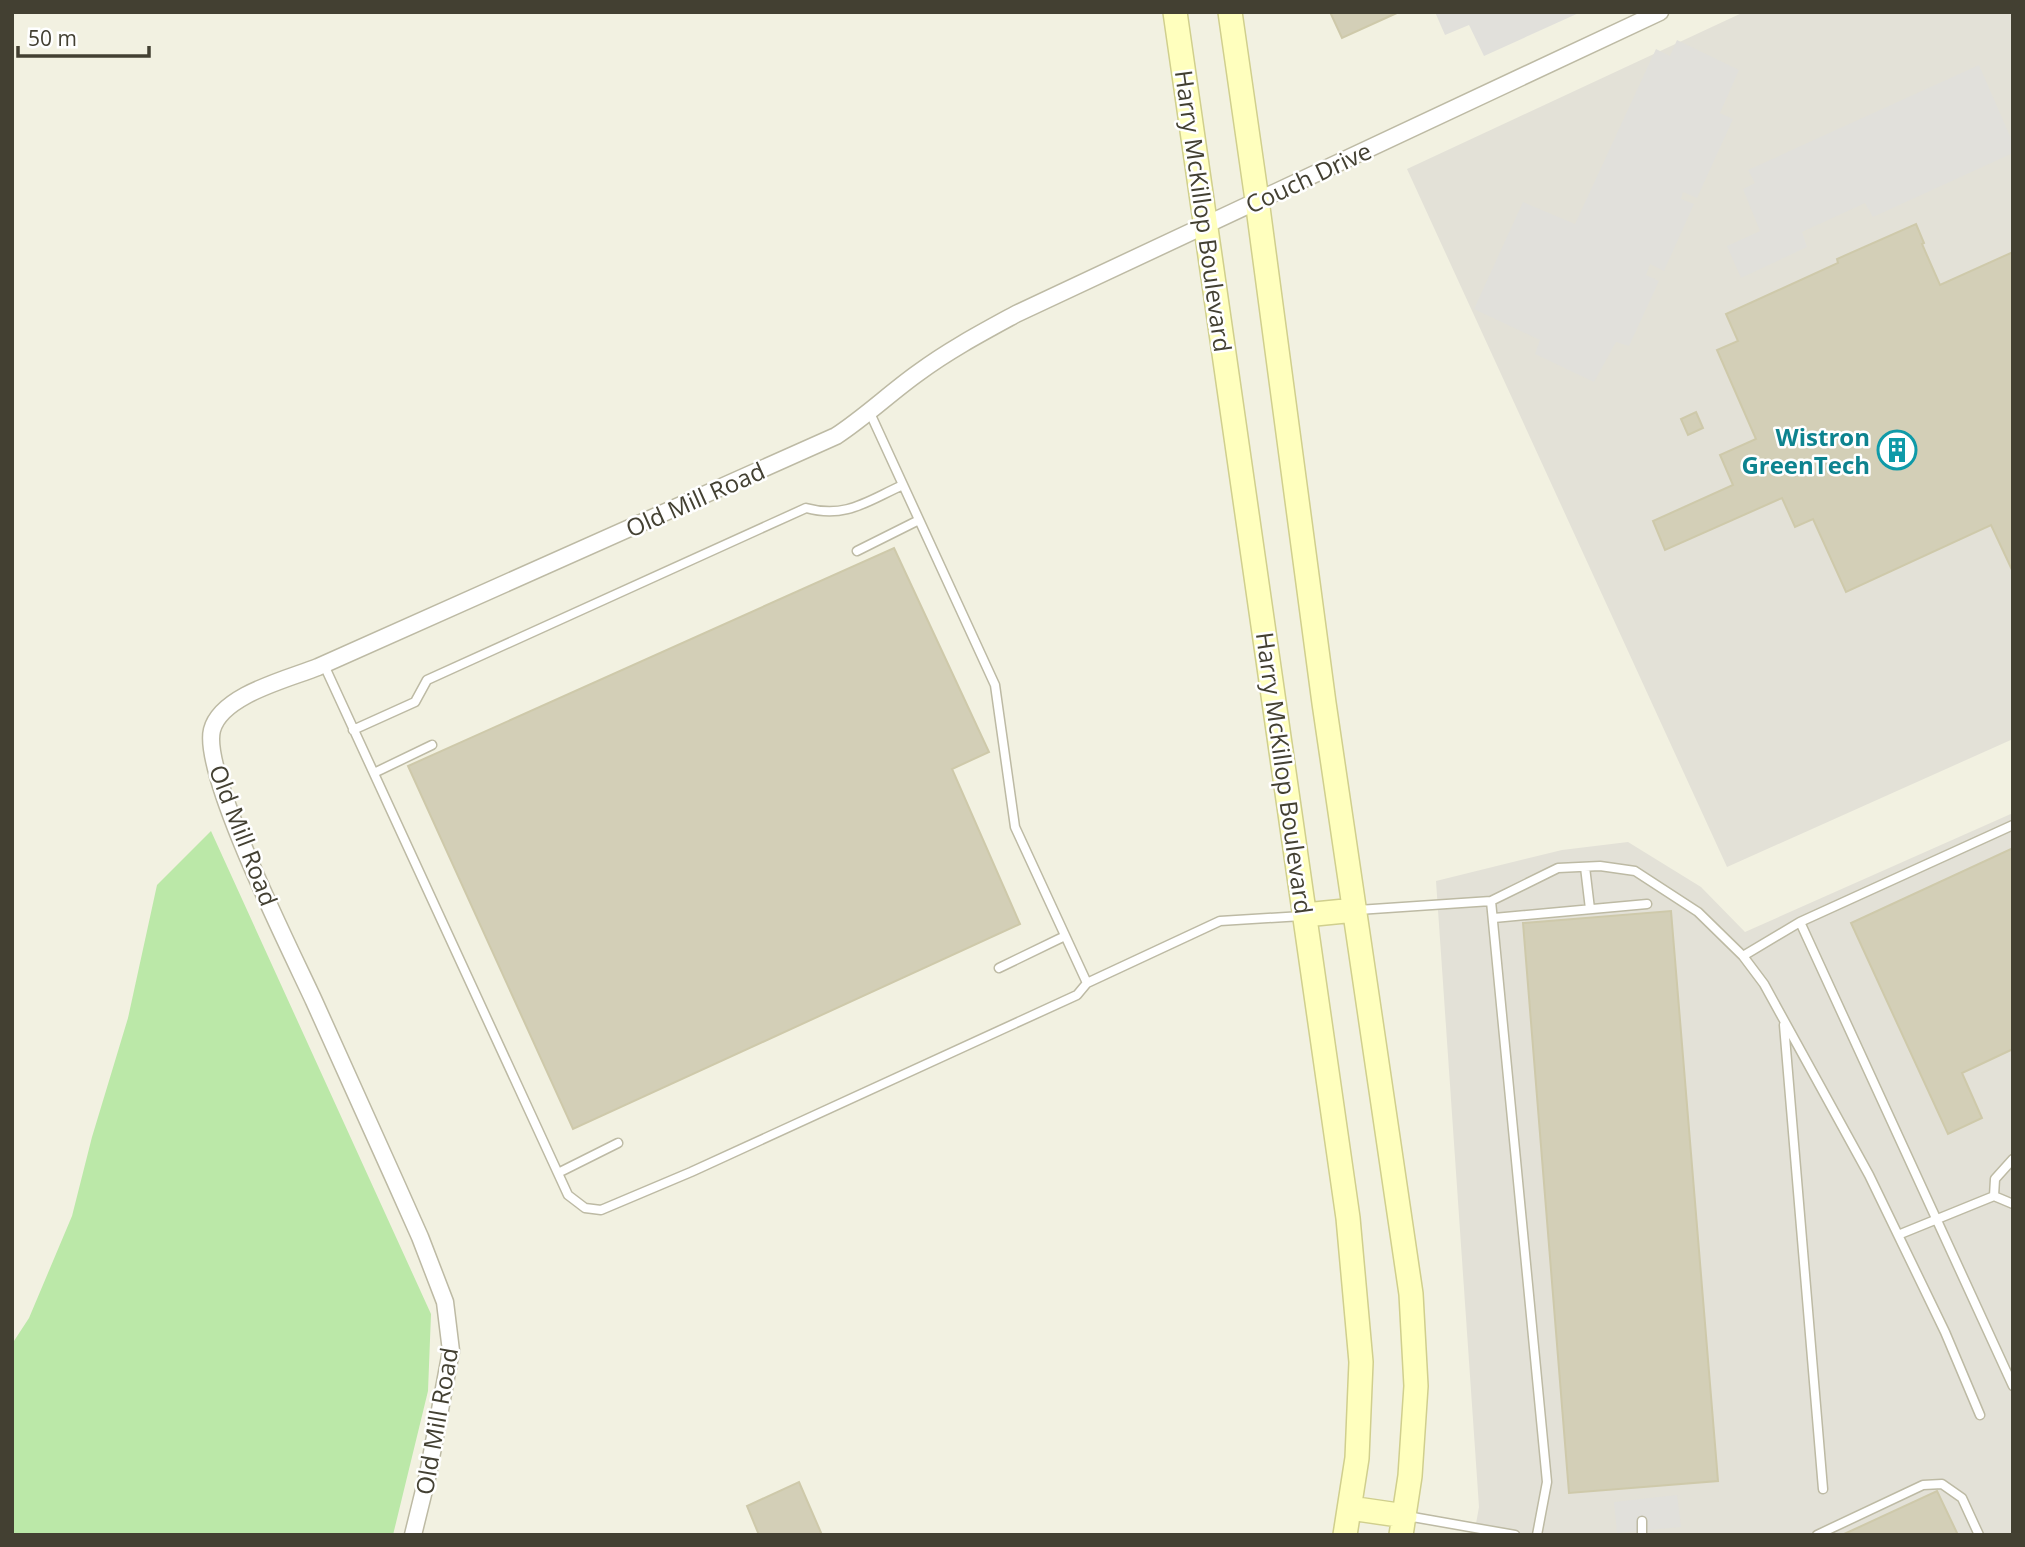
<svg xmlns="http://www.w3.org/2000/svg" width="2025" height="1547" font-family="'Open Sans',sans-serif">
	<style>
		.industrial { fill: #e3e1d7 }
		.green { fill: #bbe8a8 }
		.parking { fill: #e1e0db }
		.building { fill: #d3cfb7; stroke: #cec9aa; stroke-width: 2 }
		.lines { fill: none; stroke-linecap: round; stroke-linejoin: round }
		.service-casing { stroke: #bdbaa4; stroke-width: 11 }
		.minor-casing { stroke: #bdbaa4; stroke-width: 19 }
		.secondary-casing { stroke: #d0cf8d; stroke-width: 26 }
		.service { stroke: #fff; stroke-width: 8 }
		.minor { stroke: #fff; stroke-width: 16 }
		.secondary { stroke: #ffffbe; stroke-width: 23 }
		.labels { text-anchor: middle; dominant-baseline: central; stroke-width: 5; stroke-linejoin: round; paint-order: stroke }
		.street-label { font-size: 24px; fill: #434032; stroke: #fff }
		.culture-label { font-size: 24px; font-weight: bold; fill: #0d838f; stroke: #fff; text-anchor: end }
	</style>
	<rect width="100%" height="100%" fill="#f2f1e1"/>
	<path class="industrial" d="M1744,12H2013V739L1727,867L1407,169Z
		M2013,813V1535H1474L1479,1507L1436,881L1562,850L1628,842L1701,887L1745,932Z"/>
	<path class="green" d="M211,831L431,1314L428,1391L393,1535H12V1344L29,1318L72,1216L92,1137L128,1018L157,885Z"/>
	<path class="parking" d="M1435,12H1581L1484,56L1469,25L1445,35Z
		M1677,40L1739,70L1720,113L1733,119L1697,198L1683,192L1681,199L1694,204L1664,271L1650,264L1646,275L1659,281L1629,346L1616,342L1594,382L1535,354L1540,340L1474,309L1523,202L1575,224L1656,49L1670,56Z
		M1979,65L2013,143V153L1873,217L1865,203L1802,232L1807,247L1741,278L1727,246L1760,231L1743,189L1755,183L1748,170Z
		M1677,1495L1681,1527L1617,1533L1614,1502Z"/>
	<path class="building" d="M1330,12H1399L1342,38Z
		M1916,224L1924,243L1922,244L1940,285L2013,252V572L1991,525L1846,592L1813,519L1795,527L1782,498L1665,550L1653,521L1733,485L1720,455L1756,439L1717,350L1738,341L1726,314L1838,263L1837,259Z
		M1696,412L1703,428L1688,435L1681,419Z
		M894,548L989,752L952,769L1020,924L573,1129L408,766Z
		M2013,848V1049L1962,1073L1982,1118L1948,1134L1851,923Z
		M1671,911L1718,1481L1569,1493L1523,923Z
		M799,1482L822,1535H759L747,1506Z
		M1937,1491L1958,1535H1842Z"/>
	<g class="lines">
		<defs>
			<path id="service" d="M857,551L919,520
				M324,665L568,1195L585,1208L601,1210L691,1172L1077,995L1087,983L1015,827L995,685L870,413
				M353,730L415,702L427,680L806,508C846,519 867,501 903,485
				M374,773L432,745
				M1585,867L1590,909
				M1491,901L1547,1482L1537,1535
				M1358,910L1491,901L1558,868L1600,866L1635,871L1698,912L1743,956L1764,984L1869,1175L1945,1332L1980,1415
				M1494,918L1647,904
				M1800,922L2013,1386
				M1743,956L1800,922L2013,825
				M999,968L1065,936
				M1087,983L1220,921L1302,916
				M1784,1025L1823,1489
				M558,1173L618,1143
				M1994,1196L1995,1179L2013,1159
				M1898,1235L1994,1196L2013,1204
				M1407,1516L1515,1535
				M1642,1521V1535
				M1817,1535L1923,1485L1942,1484L1962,1498L1979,1535"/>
			<path id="minor" d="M413,1535L428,1474L451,1351L445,1302L420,1237C385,1158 349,1079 314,1001C292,953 201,773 212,730C221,695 288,679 318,667L836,436C865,417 890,393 918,373C949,350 983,332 1016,314L1660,12"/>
			<path id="secondary" d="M1175,12L1348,1218L1361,1362L1357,1458L1345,1535
				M1230,12L1257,200L1324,703L1411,1294L1416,1386L1410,1476L1401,1535
				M1305,915L1355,910
				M1350,1508L1405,1516"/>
		</defs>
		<use href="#service" class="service-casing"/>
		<use href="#minor" class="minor-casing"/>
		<use href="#secondary" class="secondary-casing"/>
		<use href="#service" class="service"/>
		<use href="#minor" class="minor"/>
		<use href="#secondary" class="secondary"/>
	</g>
	<defs>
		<symbol id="building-ring" viewBox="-11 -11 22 22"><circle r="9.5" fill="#fff" stroke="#0f9aa8" stroke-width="1.5"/><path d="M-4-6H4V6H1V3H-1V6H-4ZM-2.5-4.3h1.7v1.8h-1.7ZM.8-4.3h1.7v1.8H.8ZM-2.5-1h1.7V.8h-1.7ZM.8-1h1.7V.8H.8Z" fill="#0f9aa8"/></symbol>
	</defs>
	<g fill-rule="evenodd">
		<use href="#building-ring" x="1875" y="428" width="44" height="44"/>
	</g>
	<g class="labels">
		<g class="street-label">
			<text transform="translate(1308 177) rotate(-25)">Couch Drive</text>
			<text transform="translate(1204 211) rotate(82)">Harry McKillop Boulevard</text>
			<text transform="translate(695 499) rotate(-24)">Old Mill Road</text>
			<text transform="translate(1285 773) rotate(82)">Harry McKillop Boulevard</text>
			<text transform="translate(244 835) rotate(69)">Old Mill Road</text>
			<text transform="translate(436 1421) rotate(-80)">Old Mill Road</text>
		</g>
		<g class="culture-label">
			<text x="1870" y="436">Wistron<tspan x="1870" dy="28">GreenTech</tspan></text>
		</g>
	</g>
	<rect width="2025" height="1547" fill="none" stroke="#434032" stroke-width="28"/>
	<path d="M18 46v10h131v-10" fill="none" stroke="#434032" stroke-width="3.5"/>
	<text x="28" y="46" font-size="21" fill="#434032" stroke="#ffffff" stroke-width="5" paint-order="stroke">50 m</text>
</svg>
